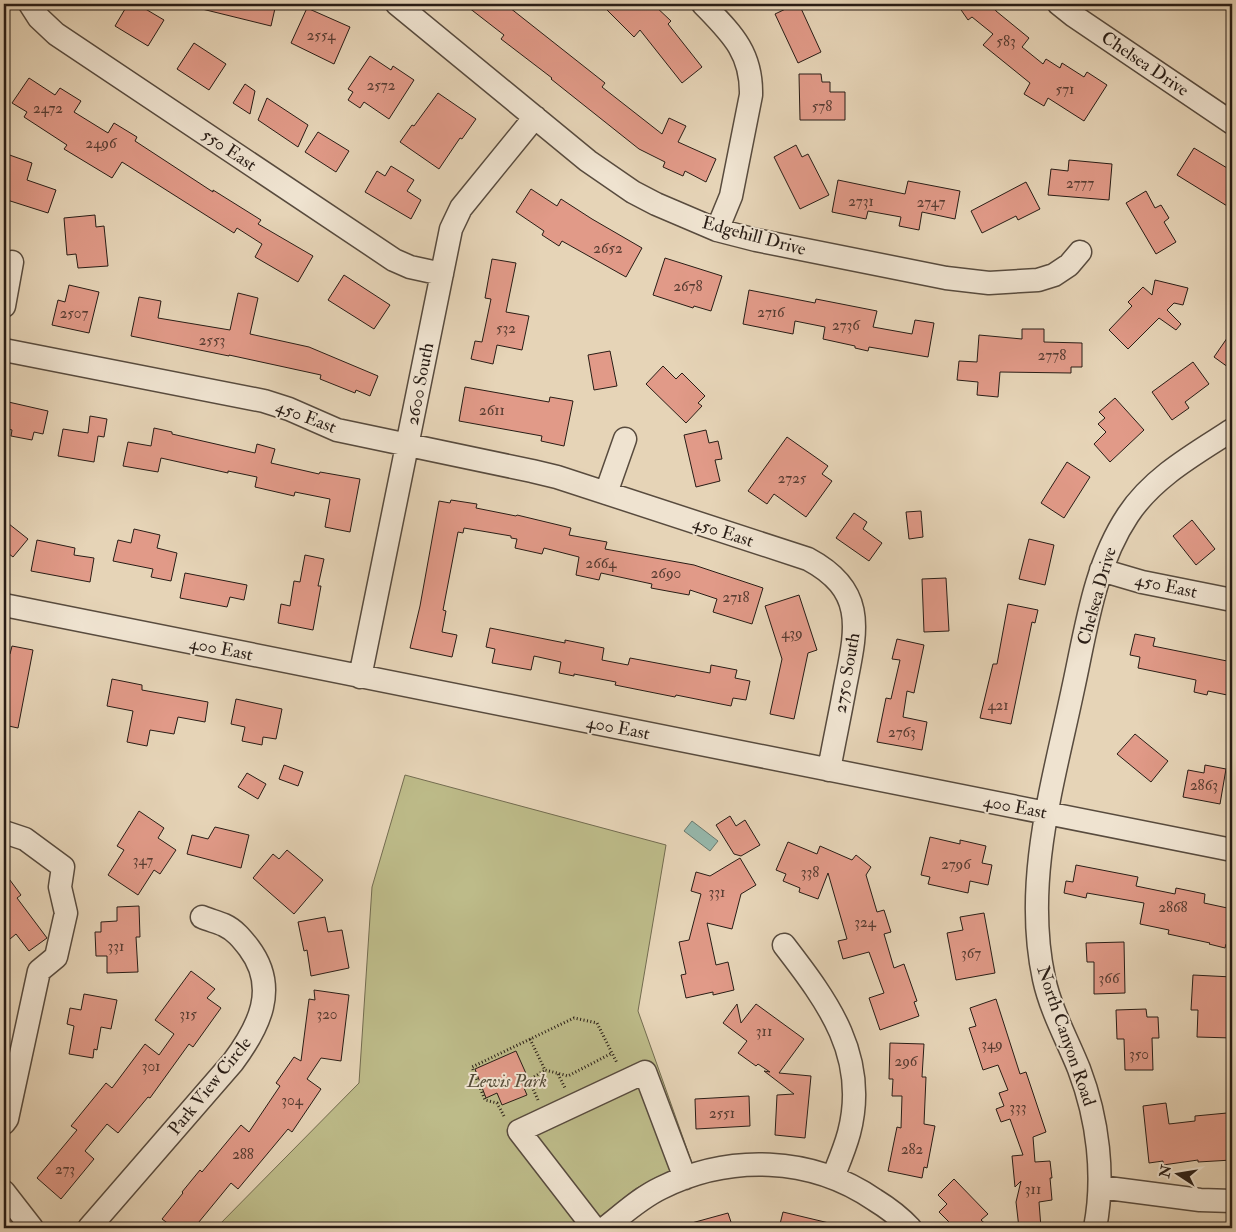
<svg xmlns="http://www.w3.org/2000/svg" width="1236" height="1232" font-family="'IM FELL Double Pica',serif">
	<style>
		.green { fill: #bdbb89; stroke: #736c50 }
		.water { fill: #96b8ac; stroke: #6a7a70 }
		.building { fill: #e19a88; stroke: #291d16 }
		.lines { fill: none; stroke-linecap: round; stroke-linejoin: round }
		.minor-casing { stroke: #584b3e; stroke-width: 25 }
		.path { stroke: #291d16; stroke-width: 3; stroke-dasharray: 1 2.5; stroke-linecap: butt }
		.minor { stroke: #efe3d0; stroke-width: 22 }
		.labels { text-anchor: middle; dominant-baseline: central; stroke-width: 4; stroke-linejoin: round; paint-order: stroke }
		.number-label { font-size: 15px; fill: #573c32 }
		.street-label { font-size: 18px; fill: #291d16; stroke: #efe3d0 }
		.park-label { font-size: 18px; font-style: italic; fill: #554c38; stroke: #efe3d0 }
	</style>
	<rect width="100%" height="100%" fill="#e6d4b7"/>
	<filter id="stains"><feTurbulence type="fractalNoise" baseFrequency=".004" numOctaves="4"/><feColorMatrix values="0 0 0 0 .2 0 0 0 0 .09 0 0 0 0 .02 0 0 0 .5 -.17"/></filter>
	<radialGradient id="worn" r=".72"><stop offset=".6" stop-color="#630" stop-opacity="0"/><stop offset="1" stop-color="#630" stop-opacity=".3"/></radialGradient>
	<path class="green" d="M405,775L666,845L638,1011L692,1163L655,1178L635,1189L586,1228H216L359,1083L372,887Z"/>
	<path class="water" d="M692,821L718,841L710,851L684,831Z"/>
	<path class="building" d="M128,4H137L164,20L148,46L115,26Z
		M202,4H276L271,26L202,9Z
		M464,4H505L605,83L602,87L662,134L669,118L686,126L678,142L716,159L706,182L685,171L683,176L663,167L665,162L639,149L551,79L552,78L501,39L504,35Z
		M601,4H653L671,21L668,24L702,67L682,83L640,30L634,37Z
		M796,4H799L821,52L798,63L775,14Z
		M957,4H992L996,11L1029,38L1022,47L1043,64L1046,59L1060,68L1062,63L1084,77L1087,72L1107,85L1084,121L1048,98L1044,106L1024,94L1030,83L983,45L993,34L972,17L968,20Z
		M307,8L350,27L334,64L291,43Z
		M194,43L226,64L209,90L177,69Z
		M370,56L391,70L393,66L414,80L389,119L364,102L360,108L348,100L353,92L348,89Z
		M799,74H821L822,82H830V92H845V120H800Z
		M29,78L55,95L60,88L81,101L74,112L108,133L114,123L137,137L135,141L213,192V190L261,220L258,224L313,256L298,282L255,257L262,244L237,228L234,233L122,162L112,178L64,149L67,145L24,117L27,112L12,103Z
		M245,84L255,91L250,114L233,103Z
		M438,93L476,119L462,139L460,138L439,169L400,142L412,125L414,126Z
		M267,98L308,125L298,147L258,120Z
		M318,132L349,151L336,172L305,152Z
		M796,145L802,157L808,154L829,195L800,209L774,157Z
		M1194,148L1232,171V209L1177,175Z
		M4,153L32,163L27,180L56,190L48,213L4,199Z
		M1069,160L1112,164L1109,200L1048,195L1051,169L1068,171Z
		M391,166L414,180L407,191L421,200L411,219L365,192L377,171L385,176Z
		M838,180L905,194L908,181L960,191L955,219L922,212L919,230L899,226L901,217L868,211L866,219L832,212Z
		M1026,182L1040,209L1018,220L1016,216L982,233L971,211Z
		M531,189L557,206L561,199L592,219L642,248L626,277L562,241L559,246L542,235L544,231L516,212Z
		M1146,191L1155,208L1161,205L1169,218L1164,222L1176,242L1156,254L1126,203Z
		M95,215L96,227L104,226L108,266L78,268L76,254L67,255L64,218Z
		M665,258L722,276L711,311L694,306L693,308L653,295Z
		M492,259L516,263L506,312L529,316L522,350L497,345L493,364L471,359L475,341L482,342L491,299L485,298Z
		M344,275L390,305L374,329L328,300Z
		M1155,280L1188,288L1183,305L1174,303L1167,310L1181,324L1176,330L1159,318L1128,349L1109,330L1132,306L1128,302L1143,287L1152,295Z
		M69,285L99,292L89,333L52,325L58,300L65,302Z
		M749,290L815,303L816,299L877,311L873,327L912,334L915,320L934,323L928,357L869,347L868,351L855,348V346L823,339L825,327L795,321L793,334L743,324Z
		M238,293L258,298L250,334L309,347L378,376L370,396L356,390L355,393L320,379L321,375L229,355V356L131,336L139,297L161,301L158,318L230,330Z
		M1022,329H1044V342L1082,343V367H1071V373L1000,372L998,397L977,395L978,382L957,380L959,361L977,362L979,335L1022,339Z
		M1232,331V370L1214,357Z
		M610,351L617,386L594,390L588,355Z
		M1193,362L1209,384L1185,402L1189,408L1172,420L1152,392Z
		M663,366L676,379L682,373L705,396L698,403L702,406L686,423L646,384Z
		M465,387L549,402L550,397L573,401L564,446L541,441L542,436L459,421Z
		M1115,398L1144,430L1110,462L1094,444L1106,432L1098,424L1105,418L1099,412Z
		M4,401L48,411L43,434L34,432L32,440L11,436L12,430L4,428Z
		M90,416L107,419L104,437L98,436L94,462L58,456L63,429L88,433Z
		M154,428L172,432V434L255,453L257,444L275,449L271,463L319,474L320,472L360,479L350,532L325,527L330,499L295,492L294,496L255,487L257,477L228,471V473L161,458L158,472L123,466L128,442L151,446Z
		M706,430L709,443L718,441L722,459L715,460L720,481L696,487L684,435Z
		M787,437L828,466L822,474L832,481L806,517L774,494L767,504L748,491Z
		M1067,462L1090,477L1064,518L1041,503Z
		M451,500L477,504L476,508L516,516L517,515L571,528L569,535L607,542L605,549L694,565L763,588L752,624L713,612L717,599L690,590L689,595L651,588L652,584L601,573L599,580L576,575L579,557L544,548L542,554L515,548L517,539L511,538V536L464,528L463,533L458,532L443,610L446,611L442,632L457,635L452,657L410,648L420,606L439,501L450,503Z
		M921,511L923,537L909,539L906,512Z
		M854,513L867,522L863,529L882,543L869,561L836,538Z
		M4,520L28,539L13,557L4,550Z
		M1192,520L1215,549L1196,565L1173,536Z
		M134,529L160,535L157,548L177,553L171,581L151,577L153,569L113,561L118,540L131,543Z
		M1029,539L1054,545L1045,585L1019,579Z
		M37,540L75,548L74,555L94,558L90,582L31,571Z
		M305,555L324,559L318,586H321L313,630L278,623L281,604L290,606L294,581L300,582Z
		M185,573L247,585L244,600L230,597L227,607L180,598Z
		M946,578L949,631L924,632L922,579Z
		M799,595L817,650L808,653L794,719L770,714L782,659L765,606Z
		M1008,604L1038,610L1035,623L1032,622L1011,724L980,718L993,664H997Z
		M490,628L565,643V640L604,648L602,660L628,665L630,658L710,673L711,665L737,670L735,678L750,681L746,700L733,698L731,706L676,695L675,697L615,685L616,682L574,674V676L559,673L561,662L534,656L531,670L492,663L495,649L486,647Z
		M1135,634L1155,638L1153,646L1232,662V696L1208,691L1207,695L1194,692L1196,680L1138,668L1140,657L1130,655Z
		M897,639L924,645L914,693L907,691L903,717L927,722L922,750L877,742L886,698L891,699L900,660L892,659Z
		M12,646L33,650L18,728L4,725V653L10,654Z
		M112,679L142,685V690L208,702L205,722L178,717L174,734L150,730L147,746L127,742L133,711L107,706Z
		M236,699L282,709L276,739L263,737L262,745L242,741L245,727L231,724Z
		M1135,734L1168,761L1151,782L1117,754Z
		M284,765L303,772L298,786L279,779Z
		M1205,765L1226,769L1220,804L1183,797L1188,770L1204,773Z
		M247,773L266,784L258,799L238,787Z
		M139,811L164,828L158,838L176,850L160,874L154,870L138,895L108,875L124,850L117,846Z
		M730,816L736,826L745,820L760,845L741,856L734,854L716,825Z
		M215,827L249,835L241,868L187,854L192,835L208,839Z
		M930,837L960,844V840L986,846L982,863L992,865L988,885L970,881L968,893L928,884L930,877L921,875Z
		M788,842L817,854L820,846L852,860L856,855L871,867L866,875L877,912L884,910L891,932L884,934L894,968L904,964L917,1001L914,1002L919,1016L880,1030L869,998L884,993L869,952L843,959L838,941L847,939L828,873L818,899L799,892L800,888L783,881L786,874L776,870Z
		M287,850L323,880L294,914L253,878L273,854L279,859Z
		M740,858L756,885L741,894L732,929L707,923L716,965L728,962L734,990L713,995V992L686,998L681,975L686,974L679,942L689,940L701,894L691,891L696,872L710,876Z
		M1076,865L1138,877L1136,886L1175,894L1176,888L1205,894L1204,903L1232,909V945L1226,944L1225,948L1209,944L1210,943L1168,934L1169,930L1140,924L1144,903L1087,893L1086,898L1064,893L1066,881L1073,882Z
		M4,872L21,895L17,898L47,938L29,951L16,934L4,944Z
		M139,906L140,937H136L138,972L107,973V956H96L95,932H101V922L117,921V907Z
		M984,913L995,973L956,980L947,933L963,930L960,917Z
		M325,917L328,932L342,930L349,968L311,976L307,950L304,951L298,922Z
		M1124,942L1125,993L1094,994V962H1087L1086,943Z
		M191,971L215,989L207,998L221,1008L193,1047L189,1044L150,1098L148,1097L118,1133L107,1124L85,1151L94,1159L61,1199L37,1178L77,1130L71,1126L106,1083L112,1088L145,1044L159,1055L174,1034L155,1020Z
		M1193,975L1232,977V1038L1197,1037L1198,1010H1191Z
		M314,990L349,995L341,1061L321,1058L307,1079L321,1089L292,1132L288,1129L238,1189L231,1183L194,1228H174L162,1219L183,1193L182,1192L200,1170L202,1172L241,1125L249,1132L280,1086L276,1083L294,1057L301,1061L309,999L315,1000Z
		M84,994L117,1000L111,1029L101,1027L97,1050L94,1049L93,1058L69,1054L74,1026L67,1024L70,1008L81,1010Z
		M996,999L1020,1074L1026,1072L1046,1132L1033,1137L1035,1162L1050,1161L1052,1178H1050L1052,1200L1039,1202L1041,1228H1019L1016,1202L1021,1181L1015,1187L1012,1156L1023,1155L1010,1119L1001,1122L996,1109L1004,1106L999,1093L1008,1090L998,1065L983,1070L969,1028L976,1026L970,1008Z
		M737,1004L741,1023L756,1004L804,1039L779,1073L811,1076L805,1138L775,1135L777,1095L794,1094L764,1071L770,1072L758,1064L756,1066L738,1053L747,1041L723,1023Z
		M1146,1009L1147,1017H1158L1159,1038H1152L1153,1070H1125L1124,1039H1117L1116,1010Z
		M890,1043L924,1044L922,1077H926L924,1124L935,1126L927,1168L924,1167L922,1178L888,1171L897,1127L901,1128L902,1096H892L893,1079H889Z
		M516,1051L528,1078L521,1081L527,1095L502,1105L497,1093L486,1098L475,1069Z
		M749,1096L750,1126L696,1129L695,1099Z
		M1166,1103L1169,1124L1195,1121V1116L1227,1113V1119H1232V1160L1198,1162V1160L1163,1165V1161L1149,1163L1143,1106Z
		M954,1179L988,1214L981,1220L990,1228H955L939,1212L947,1204L938,1195Z
		M783,1212L829,1223V1228H779Z
		M728,1213L733,1228H688V1224Z"/>
	<g class="lines">
		<defs>
			<path id="minor" d="M30,4L39,18L56,34L394,260L410,267L442,274
				M397,4L588,161L633,192L656,204L717,230L756,240L946,278L989,283L1038,280L1054,275L1069,265L1080,252
				M703,4C731,33 752,52 751,95L731,196L717,230
				M1059,4L1074,16L1232,123
				M4,306L12,262
				M4,350L264,401L289,409L337,430L532,471L557,477L808,559C868,591 856,631 845,687C840,715 834,742 829,770
				M606,493L625,439
				M1101,570L1142,582L1232,600
				M4,605L1232,850
				M360,677L451,229L461,208L535,117
				M4,832L25,839L63,867L60,887L66,913L56,957L39,971L7,1119L4,1123
				M784,945C828,1002 869,1057 849,1133C845,1148 839,1162 833,1177
				M1100,1187L1200,1200L1232,1201
				M4,1192L32,1228
				M89,1228L233,1062C259,1027 279,988 249,948C242,939 235,930 224,925C217,922 209,920 202,917
				M594,1228L519,1131L645,1072L685,1178
				M605,1228C623,1214 640,1198 661,1188C729,1154 811,1156 875,1200C888,1208 900,1217 910,1228
				M1095,1228C1105,1176 1098,1119 1079,1069C1067,1039 1051,1011 1044,979C1023,882 1053,784 1073,689C1086,630 1094,566 1128,515C1153,477 1195,454 1232,430"/>
		</defs>
		<use href="#minor" class="minor-casing"/>
		<path class="path" d="M530,1039L545,1070L568,1076L612,1053
			M558,1074L565,1088
			M538,1100L529,1080L545,1070
			M504,1116L497,1103L485,1100L472,1067L574,1018L597,1023L617,1063"/>
		<use href="#minor" class="minor"/>
	</g>
	<g class="labels">
		<g class="number-label">
			<text x="321" y="35">2554</text>
			<text x="1006" y="41">583</text>
			<text x="381" y="85">2572</text>
			<text x="1065" y="89">571</text>
			<text x="822" y="106">578</text>
			<text x="48" y="108">2472</text>
			<text x="101" y="143">2496</text>
			<text x="1080" y="183">2777</text>
			<text x="861" y="201">2731</text>
			<text x="931" y="202">2747</text>
			<text x="608" y="248">2652</text>
			<text x="688" y="286">2678</text>
			<text x="771" y="312">2716</text>
			<text x="74" y="313">2507</text>
			<text x="846" y="325">2736</text>
			<text x="506" y="328">532</text>
			<text x="212" y="340">2553</text>
			<text x="1052" y="355">2778</text>
			<text x="492" y="410">2611</text>
			<text x="792" y="478">2725</text>
			<text x="601" y="563">2664</text>
			<text x="666" y="573">2690</text>
			<text x="736" y="597">2718</text>
			<text x="792" y="633">439</text>
			<text x="998" y="705">421</text>
			<text x="902" y="732">2763</text>
			<text x="1204" y="785">2863</text>
			<text x="143" y="860">347</text>
			<text x="956" y="864">2796</text>
			<text x="810" y="872">338</text>
			<text x="717" y="892">331</text>
			<text x="1173" y="907">2868</text>
			<text x="865" y="922">324</text>
			<text x="116" y="946">331</text>
			<text x="971" y="953">367</text>
			<text x="1109" y="978">366</text>
			<text x="188" y="1014">315</text>
			<text x="327" y="1014">320</text>
			<text x="764" y="1031">311</text>
			<text x="992" y="1044">349</text>
			<text x="1139" y="1054">350</text>
			<text x="906" y="1061">296</text>
			<text x="151" y="1066">301</text>
			<text x="292" y="1100">304</text>
			<text x="1018" y="1107">333</text>
			<text x="722" y="1113">2551</text>
			<text x="912" y="1149">282</text>
			<text x="243" y="1154">288</text>
			<text x="65" y="1169">273</text>
			<text x="1033" y="1189">311</text>
		</g>
		<g class="street-label">
			<text transform="translate(1145 64) rotate(34)">Chelsea Drive</text>
			<text transform="translate(229 150) rotate(34)">550 East</text>
			<text transform="translate(754 236) rotate(15)">Edgehill Drive</text>
			<text transform="translate(420 384) rotate(-79)">2600 South</text>
			<text transform="translate(306 417) rotate(21)">450 East</text>
			<text transform="translate(723 532) rotate(18)">450 East</text>
			<text transform="translate(1166 586) rotate(12)">450 East</text>
			<text transform="translate(1097 596) rotate(-74)">Chelsea Drive</text>
			<text transform="translate(221 649) rotate(11)">400 East</text>
			<text transform="translate(847 673) rotate(-80)">2750 South</text>
			<text transform="translate(618 728) rotate(11)">400 East</text>
			<text transform="translate(1015 807) rotate(11)">400 East</text>
			<text transform="translate(1066 1036) rotate(71)">North Canyon Road</text>
			<text transform="translate(210 1086) rotate(-51)">Park View Circle</text>
		</g>
		<g class="park-label">
			<text x="507" y="1081">Lewis Park</text>
		</g>
	</g>
	<rect width="1236" height="1232" fill="none" stroke="#e6d4b7" stroke-width="20"/>
	<rect x="5" y="5" width="1226" height="1222" fill="none" stroke="#291d16" stroke-width="2.5"/>
	<rect x="10" y="10" width="1216" height="1212" fill="none" stroke="#291d16"/>
	<g transform="translate(1178 1174) rotate(282)" stroke="#efe3d0" stroke-width="4" paint-order="stroke">
	<path d="M0-4L9 19L0 12L-9 19Z" fill="#291d16"/>
	<text y="-8" font-size="14" font-weight="bold" text-anchor="middle" fill="#291d16">N</text>
	</g>
	<rect width="100%" height="100%" filter="url(#stains)"/>
	<rect width="100%" height="100%" fill="url(#worn)"/>
</svg>
